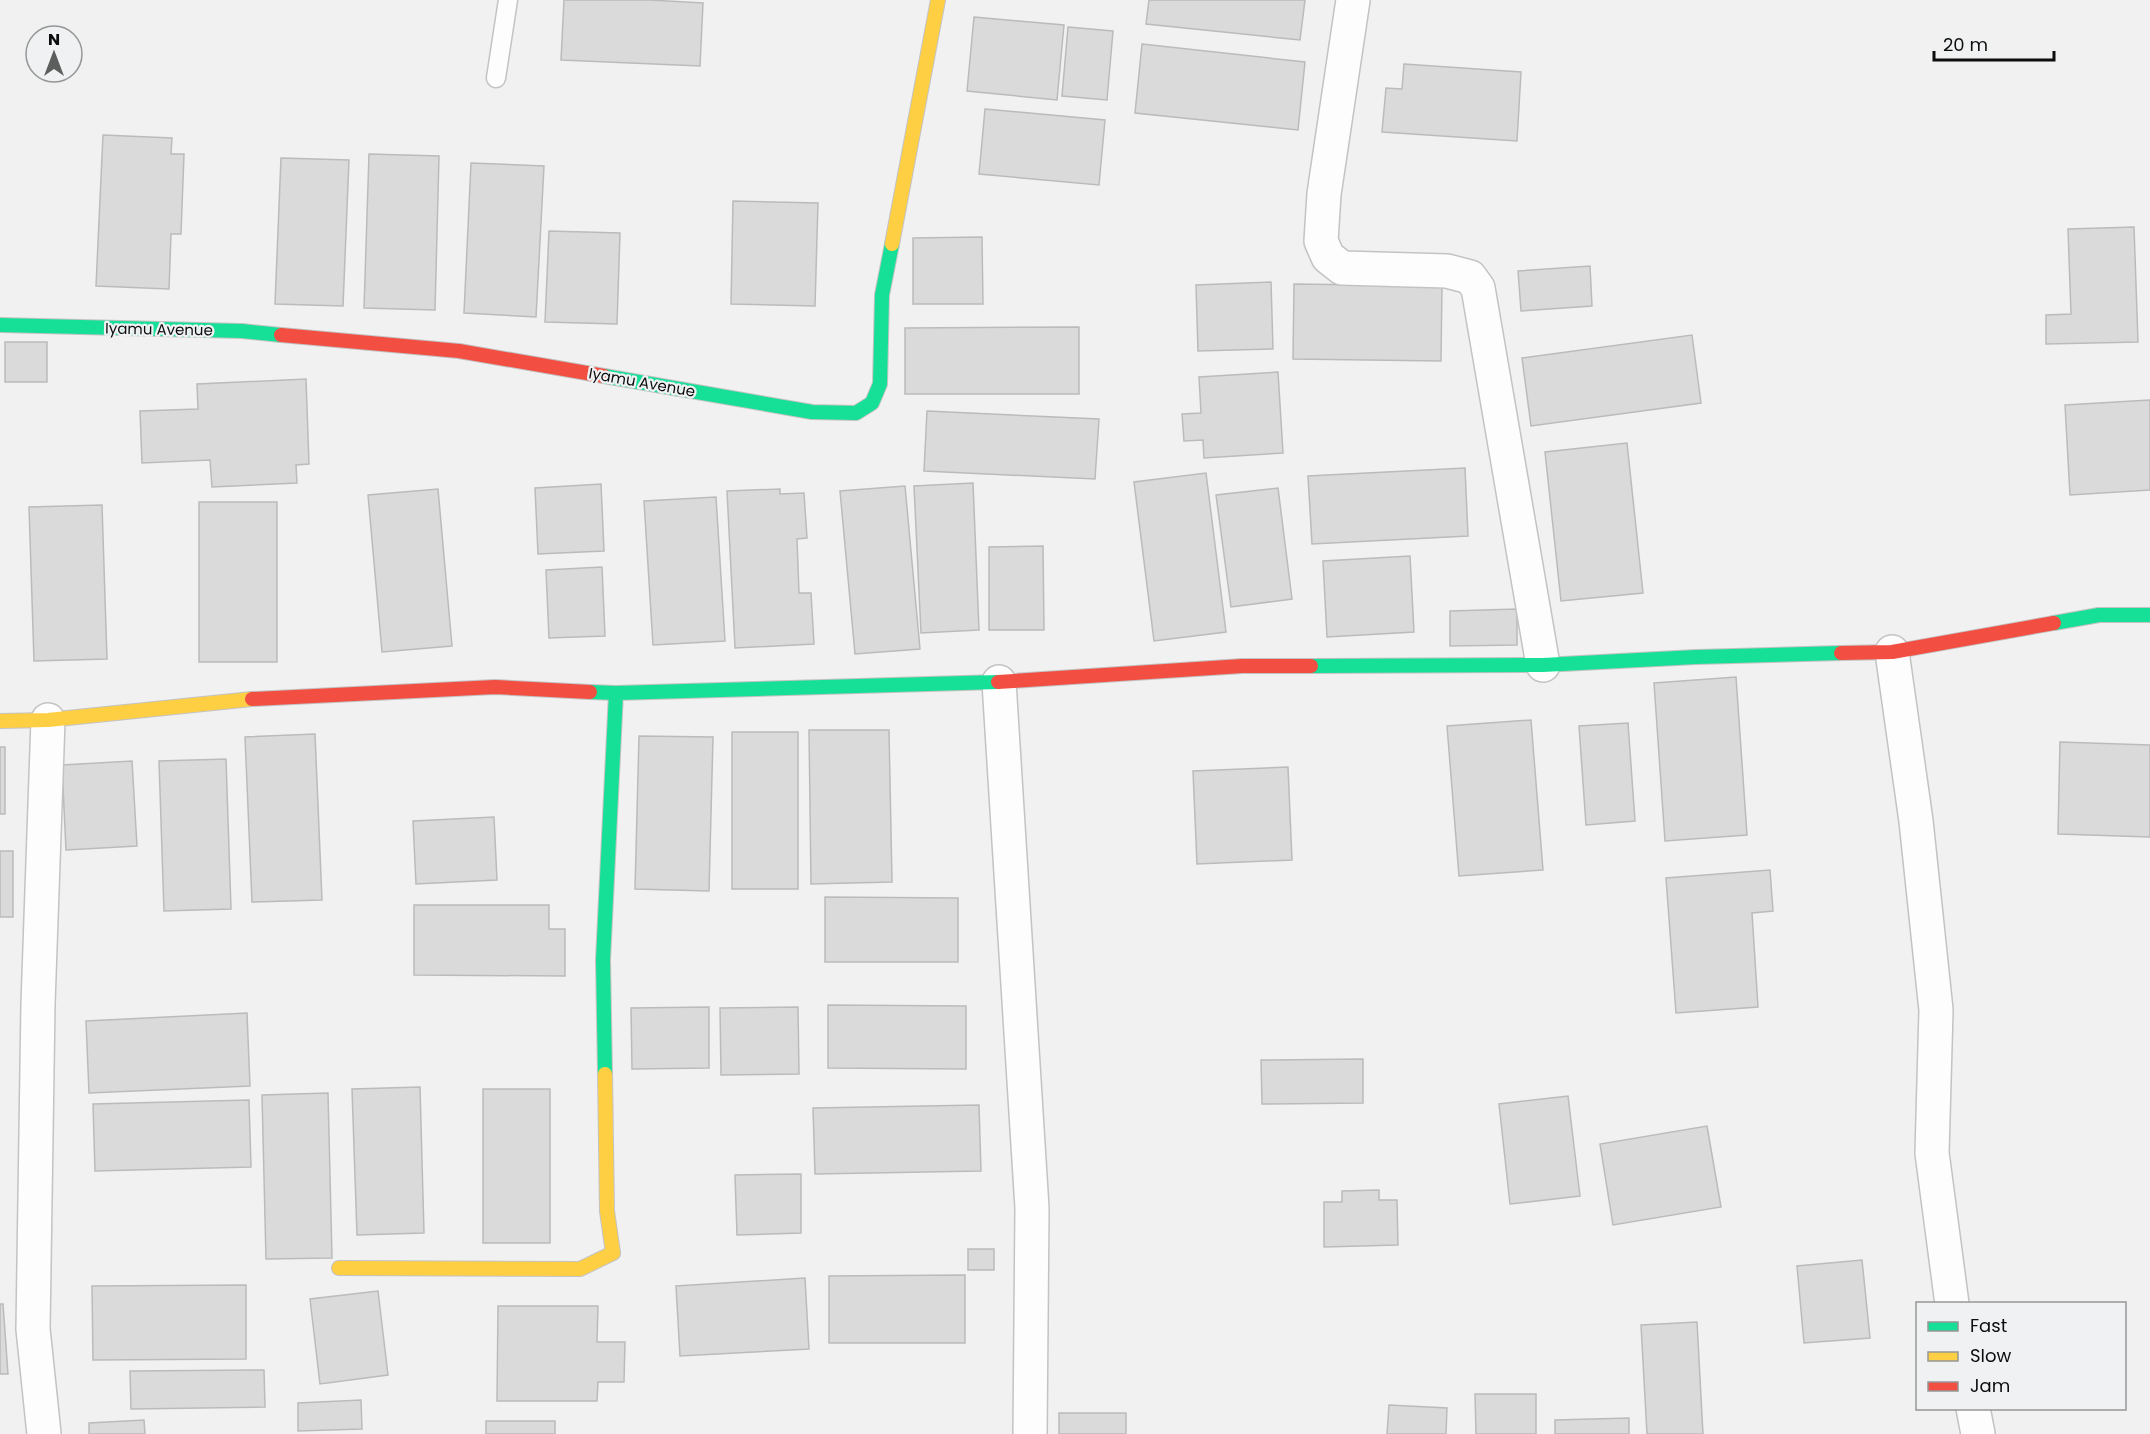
<svg xmlns="http://www.w3.org/2000/svg" width="2150" height="1434" font-family="Poppins,sans-serif">
	<style>
		.building { fill: #dadada; stroke: #bbb; stroke-width: 1.5 }
		.lines { fill: none; stroke-linecap: round; stroke-linejoin: round }
		.lane-casing { stroke: #c3c3c3; stroke-width: 21 }
		.street-casing { stroke: #c3c3c3; stroke-width: 36 }
		.fast-casing { stroke: #c3c3c3; stroke-width: 16 }
		.slow-casing { stroke: #c3c3c3; stroke-width: 16 }
		.jam-casing { stroke: #c3c3c3; stroke-width: 16 }
		.lane { stroke: #fdfdfd; stroke-width: 18 }
		.street { stroke: #fdfdfd; stroke-width: 33 }
		.fast { stroke: #16e098; stroke-width: 14 }
		.slow { stroke: #ffcf43; stroke-width: 14 }
		.jam { stroke: #f24e42; stroke-width: 14 }
		.labels { text-anchor: middle; dominant-baseline: central; stroke-width: 4.5; stroke-linejoin: round; paint-order: stroke }
		.street-label { font-size: 15px; fill: #0c0d0d; stroke: #f0f1f2 }
	</style>
	<rect width="100%" height="100%" fill="#f1f1f1"/>
	<path class="building" d="M564,0H650L703,3L700,66L561,60Z
		M1149,0H1305L1300,40L1146,24Z
		M974,17L1064,25L1057,100L967,91Z
		M1068,27L1113,31L1107,100L1062,96Z
		M1142,44L1305,62L1298,130L1135,113Z
		M1404,64L1521,72L1517,141L1382,132L1386,88L1402,89Z
		M985,109L1105,120L1099,185L979,174Z
		M103,135L172,138L171,154H184L181,234H171L169,289L96,286Z
		M369,154L439,156L435,310L364,308Z
		M281,158L349,160L343,306L275,304Z
		M471,163L544,166L536,317L464,313Z
		M733,201L818,203L815,306L731,304Z
		M2134,227L2138,342L2046,344V315L2071,314L2068,229Z
		M549,231L620,233L617,324L545,322Z
		M982,237L983,304H913V238Z
		M1590,266L1592,306L1521,311L1518,271Z
		M1271,282L1273,349L1198,351L1196,285Z
		M1294,284L1442,286L1441,361L1293,359Z
		M1079,327V394H905V328Z
		M1692,335L1701,403L1531,426L1522,358Z
		M5,342H47V382H5Z
		M1278,372L1283,453L1204,458L1203,440L1184,441L1182,414L1201,413L1199,377Z
		M306,379L309,464L296,465L297,483L212,487L210,460L142,463L140,411L198,409L197,384Z
		M2150,400V490L2070,495L2065,405Z
		M927,411L1099,419L1095,479L924,471Z
		M1627,443L1643,593L1561,601L1545,452Z
		M1465,468L1468,536L1312,544L1308,476Z
		M1206,473L1226,632L1154,641L1134,482Z
		M973,483L979,630L921,633L914,486Z
		M601,484L604,551L538,554L535,488Z
		M905,486L920,649L855,654L840,491Z
		M1278,488L1292,599L1231,607L1216,495Z
		M438,489L452,646L382,652L368,495Z
		M780,489V494L804,493L807,538L797,539L799,593H811L814,644L735,648L727,491Z
		M716,497L725,641L653,645L644,501Z
		M199,502H277V662H199Z
		M102,505L107,659L34,661L29,507Z
		M1043,546L1044,630H989V547Z
		M1410,556L1414,632L1327,637L1323,561Z
		M602,567L605,636L549,638L546,570Z
		M1517,609V645L1450,646V611Z
		M1736,677L1747,835L1665,841L1654,683Z
		M1531,720L1543,870L1459,876L1447,726Z
		M1628,723L1635,821L1586,825L1579,726Z
		M809,730H889L892,882L811,884Z
		M732,732H798V889H732Z
		M315,734L322,900L252,902L245,737Z
		M639,736L713,737L709,891L635,889Z
		M2060,742L2150,745V837L2058,834Z
		M0,747H5V814H0Z
		M226,759L231,909L164,911L159,761Z
		M132,761L137,846L66,850L62,765Z
		M1288,767L1292,860L1197,864L1193,771Z
		M494,817L497,880L416,884L413,821Z
		M0,851H13V917H0Z
		M1770,870L1773,911L1752,913L1758,1007L1676,1013L1666,878Z
		M825,897L958,898V962H825Z
		M414,905H549V929H565V976L414,975Z
		M828,1005L966,1006V1069L828,1068Z
		M709,1007V1068L632,1069L631,1008Z
		M798,1007L799,1074L721,1075L720,1008Z
		M247,1013L250,1086L89,1093L86,1021Z
		M1363,1059V1103L1262,1104L1261,1060Z
		M420,1087L424,1233L357,1235L352,1089Z
		M483,1089H550V1243H483Z
		M328,1093L332,1258L266,1259L262,1095Z
		M1568,1096L1580,1196L1510,1204L1499,1104Z
		M249,1100L251,1167L95,1171L93,1104Z
		M979,1105L981,1171L815,1174L813,1108Z
		M1707,1126L1721,1207L1613,1225L1600,1144Z
		M801,1174V1233L737,1235L735,1175Z
		M1379,1190V1200H1397L1398,1245L1324,1247V1202H1342V1191Z
		M968,1249H994V1270H968Z
		M1862,1260L1870,1338L1804,1343L1797,1266Z
		M965,1275V1343H829V1276Z
		M805,1278L809,1349L680,1356L676,1286Z
		M246,1285V1359L93,1360L92,1286Z
		M378,1291L388,1375L320,1384L310,1299Z
		M0,1304H3L8,1374H0Z
		M498,1306H598L597,1342H625L624,1382H598L597,1401H497Z
		M1697,1322L1703,1434H1647L1641,1325Z
		M264,1370L265,1407L131,1409L130,1371Z
		M1475,1394H1536V1434H1476Z
		M361,1400L362,1429L298,1431V1403Z
		M1389,1405L1447,1408L1446,1434H1387Z
		M1059,1413H1126V1434H1059Z
		M1629,1418V1434H1555V1420Z
		M144,1420L145,1434H89V1423Z
		M486,1421H555V1434H486Z"/>
	<g class="lines">
		<defs>
			<path id="lane" d="M496,78L508,0"/>
			<path id="street" d="M1353,0L1324,194L1321,241L1328,257L1342,268L1447,271L1470,277L1478,288L1543,665
				M1892,652L1916,821L1936,1010L1932,1153L1952,1304
				M999,682L1032,1208L1030,1434
				M1973,1408L1978,1434
				M44,1434L33,1329L38,1004L48,720"/>
			<path id="fast" d="M0,325L242,331L281,335
				M604,376L812,412L856,413L872,403L880,384L882,295L892,244
				M2054,623L2099,615H2150
				M1311,666L1543,665L1696,657L1841,653
				M590,692L616,693L998,682
				M605,1074L603,960L616,693"/>
			<path id="slow" d="M892,244L938,0
				M0,721L48,720L252,699
				M339,1268L580,1269L613,1253L607,1211L605,1074"/>
			<path id="jam" d="M281,335L459,351L604,376
				M1841,653L1892,652L2054,623
				M998,682L1242,666H1311
				M252,699L495,687L590,692"/>
		</defs>
		<use href="#lane" class="lane-casing"/>
		<use href="#street" class="street-casing"/>
		<use href="#fast" class="fast-casing"/>
		<use href="#slow" class="slow-casing"/>
		<use href="#jam" class="jam-casing"/>
		<use href="#lane" class="lane"/>
		<use href="#street" class="street"/>
		<use href="#fast" class="fast"/>
		<use href="#slow" class="slow"/>
		<use href="#jam" class="jam"/>
	</g>
	<g class="labels">
		<g class="street-label">
			<text transform="translate(159 329) rotate(1)">Iyamu Avenue</text>
			<text transform="translate(642 382) rotate(10)">Iyamu Avenue</text>
		</g>
	</g>
	<rect x="1916" y="1302" width="210" height="108" fill="#f0f1f2" stroke="#959696" stroke-width="1.5"/>
	<rect x="1928" y="1322" width="30" height="9" fill="#16e098" stroke="#959696" stroke-width="1.5"/>
	<text x="1970" y="1332" font-size="18" fill="#0c0d0d">Fast</text>
	<rect x="1928" y="1352" width="30" height="9" fill="#ffcf43" stroke="#959696" stroke-width="1.5"/>
	<text x="1970" y="1362" font-size="18" fill="#0c0d0d">Slow</text>
	<rect x="1928" y="1382" width="30" height="9" fill="#f24e42" stroke="#959696" stroke-width="1.5"/>
	<text x="1970" y="1392" font-size="18" fill="#0c0d0d">Jam</text>
	<g transform="translate(54 54)"><circle r="28" fill="#f0f1f2" stroke="#959696" stroke-width="1.5"/>
	<path d="M0-4.5L10 22L0 15L-10 22Z" fill="#5c5d5d"/>
	<text y="-9" font-size="16" font-weight="bold" text-anchor="middle" fill="#0c0d0d">N</text>
	</g>
	<path d="M1934 51v9h120v-9" fill="none" stroke="#0c0d0d" stroke-width="3"/>
	<text x="1943" y="51" font-size="18" fill="#0c0d0d" stroke="#f0f1f2" stroke-width="4.5" paint-order="stroke">20 m</text>
</svg>
